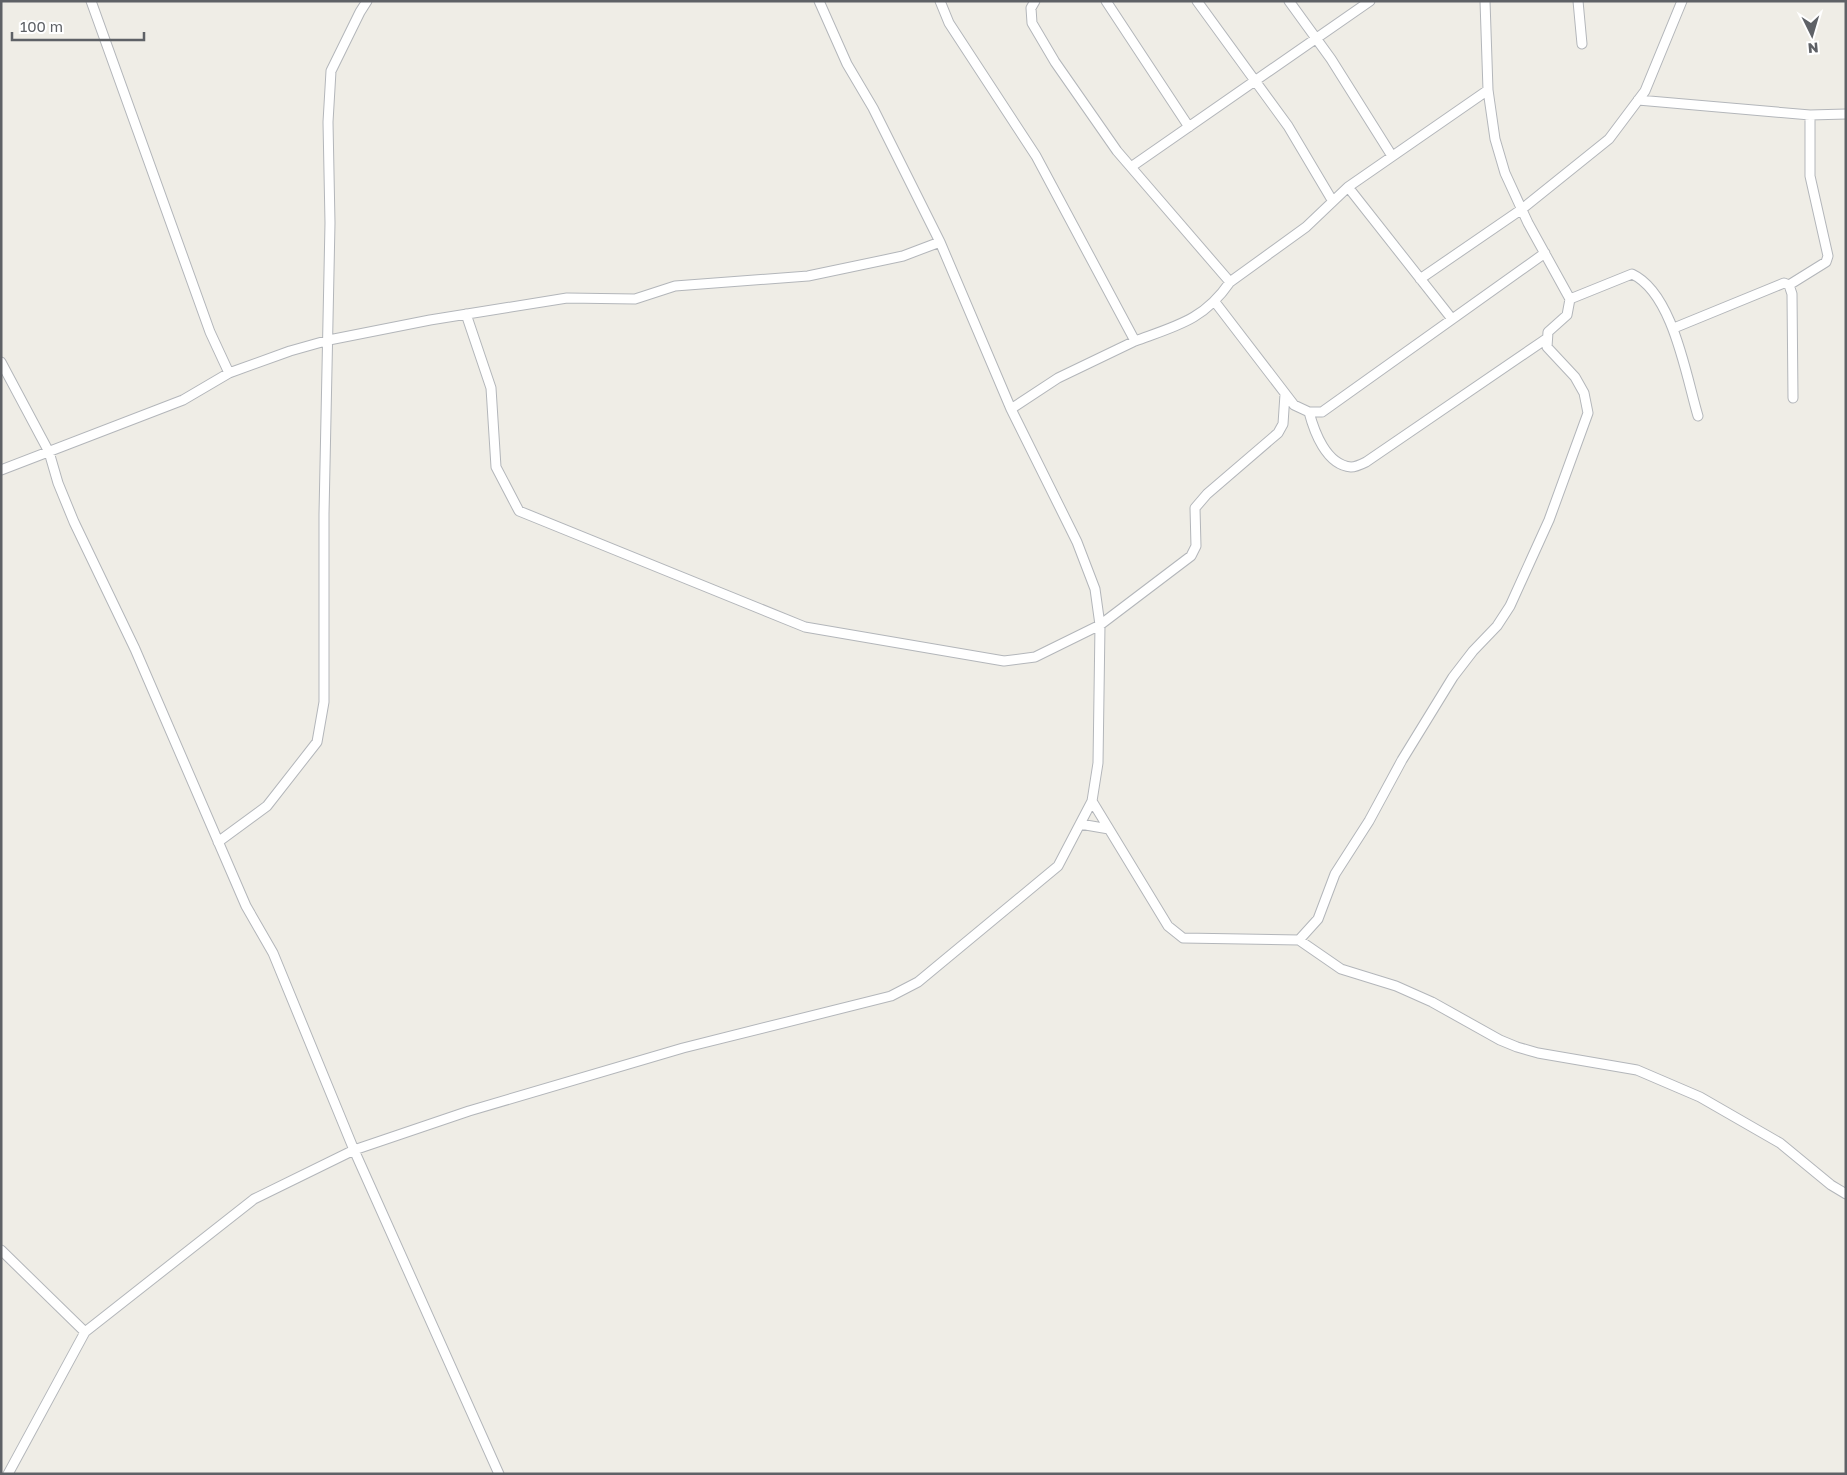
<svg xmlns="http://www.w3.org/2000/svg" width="1847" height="1475" font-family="'Golos Text',sans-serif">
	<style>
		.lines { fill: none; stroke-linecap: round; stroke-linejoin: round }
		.minor-casing { stroke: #b3b6ba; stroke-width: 11 }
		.minor { stroke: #fff; stroke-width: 9 }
	</style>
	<rect width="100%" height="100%" fill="#efede6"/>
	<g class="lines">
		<defs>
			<path id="minor" d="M91,1L210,332L229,373
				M819,1L847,64L873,108L940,242L1011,409L1077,542L1095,589L1100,625L1098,763L1092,801L1168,926L1183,938L1299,940L1341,969L1396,986L1432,1002L1500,1040L1517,1047L1538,1053L1637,1070L1700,1097L1780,1143L1831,1185L1846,1194
				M940,1L949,23L1036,156L1135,341L1058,378L1011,409
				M1035,1L1031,8L1032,23L1055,62L1117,151L1230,282C1204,320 1176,326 1135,341
				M1106,1L1189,127
				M1197,1L1288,126L1332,200
				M1289,1L1331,59L1392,156
				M1578,1L1582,44
				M1638,100L1810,115L1846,114
				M1131,167L1370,1
				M1348,187L1452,319
				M1420,279L1522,209L1609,139L1645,91L1682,1
				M1230,282L1306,227L1348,187L1488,90
				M1789,285L1826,262L1828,256L1810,176V115
				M1570,299L1632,274C1673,293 1686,376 1698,416
				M1215,302L1294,405L1309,412H1322L1545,253
				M466,314L491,388L496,467L519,511L805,627L1004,661L1035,657L1100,625L1191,556L1196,546L1195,508L1207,494L1278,433L1283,424L1285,394
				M1674,328L1784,283L1789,285L1792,294L1793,398
				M1,362L49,452L58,483L74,522L135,649L246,906L273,953L354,1150L499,1474
				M1309,412C1314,431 1326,465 1351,467C1355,467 1362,464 1366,462L1546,339
				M1,470L183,400L229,373L290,351L329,340L430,320L567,298L635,299L675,286L808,276L903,256L940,242
				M1080,824L1109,829
				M218,842L267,806L317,742L324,702V514L330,223L328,122L331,71L360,12L367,1
				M1299,940L1318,919L1335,874L1369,821L1402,760L1453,677L1473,651L1497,626L1510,606L1549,520L1588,413L1584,393L1575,377L1547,347L1548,332L1567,315L1570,299L1528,223L1505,173L1495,139L1488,90L1485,1
				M1,1250L85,1332
				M8,1474L85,1332L254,1199L354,1150L469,1111L683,1048L891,996L918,982L1058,866L1092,801"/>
		</defs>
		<use href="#minor" class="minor-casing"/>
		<use href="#minor" class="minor"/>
	</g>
	<rect width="1847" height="1475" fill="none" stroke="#5e6166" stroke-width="5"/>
	<g transform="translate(1812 35) rotate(175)" stroke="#ffffff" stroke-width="4" paint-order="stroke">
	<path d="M0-4L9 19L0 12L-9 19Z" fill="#5e6166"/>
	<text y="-8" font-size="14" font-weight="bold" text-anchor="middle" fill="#5e6166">N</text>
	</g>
	<path d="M12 32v8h132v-8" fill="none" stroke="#5e6166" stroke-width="2.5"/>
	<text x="20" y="32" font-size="15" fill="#5e6166" stroke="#ffffff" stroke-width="4" paint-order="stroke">100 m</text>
</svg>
